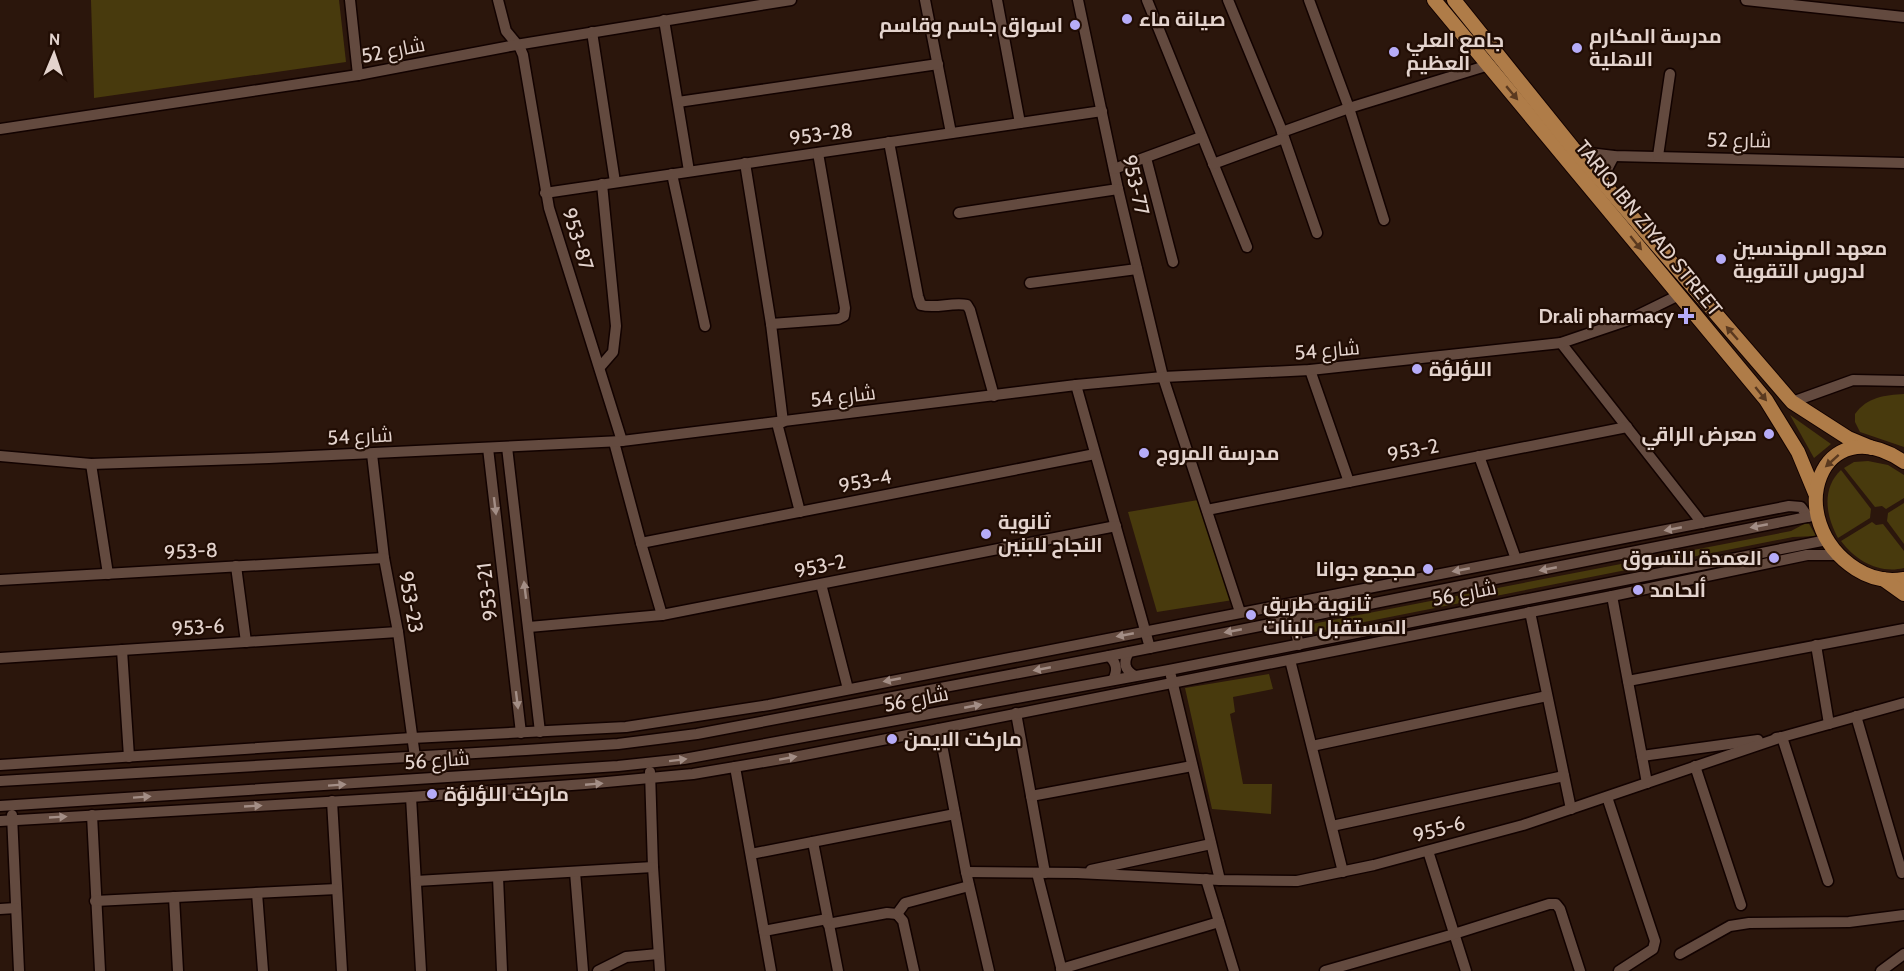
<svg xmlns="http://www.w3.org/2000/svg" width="1904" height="971" viewBox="0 0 1904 971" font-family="Cabin,Cairo,sans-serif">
  <rect width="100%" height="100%" fill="#2b160c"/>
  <g fill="#483a0d">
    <polygon points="91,0 339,0 346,62 94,98"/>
    <path d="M1904,394V447L1860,432L1855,422V414C1867,397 1885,395 1904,394Z"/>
    <polygon points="1790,415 1831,444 1814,458"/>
    <polygon points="1868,461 1888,465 1904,475 1904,498 1886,509 1882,506 1875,507 1844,468 1854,462"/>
    <path d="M1841,470L1871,509L1870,518L1838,538C1826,516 1821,489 1841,470Z"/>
    <polygon points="1198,500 1233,600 1157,612 1128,512"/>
    <polygon points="1904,503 1904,544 1887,521 1888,513"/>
    <polygon points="1808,522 1816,536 1793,537 1314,632 1302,631 1302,629 1312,624 1791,531"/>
    <path d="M1872,522L1876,525L1883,524L1904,551V568C1879,574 1856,561 1841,541Z"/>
    <polygon points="1269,674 1273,689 1233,697 1235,712 1230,714 1243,784 1272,784 1271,814 1212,809 1185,688"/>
  </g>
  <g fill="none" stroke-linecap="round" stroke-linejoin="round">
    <g stroke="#120200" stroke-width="13">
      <g id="minor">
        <polyline points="350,0 358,75"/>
        <polyline points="498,0 506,31 520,48 523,55 549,208 622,441"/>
        <polyline points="925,0 951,133"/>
        <polyline points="997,0 1020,123"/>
        <polyline points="1078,0 1118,189 1163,377 1240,612"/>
        <polyline points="1147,0 1247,247"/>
        <polyline points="1228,0 1280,126 1317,233"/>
        <polyline points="1309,0 1349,108 1384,220"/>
        <polyline points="1746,0 1904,17"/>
        <polyline points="664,20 689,171"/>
        <polyline points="592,32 615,182"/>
        <polyline points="678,102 938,64"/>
        <polyline points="0,129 358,75 516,45 791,0"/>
        <polyline points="1282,132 1349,108 1489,65"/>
        <path d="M889,142L918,296L921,305C936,309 952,302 967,305L970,310L994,396"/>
        <polyline points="1573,148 1589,153 1614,156 1904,163"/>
        <polyline points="1658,156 1670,74"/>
        <polyline points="1146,158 1173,262"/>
        <polyline points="745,163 771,324 783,422"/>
        <polyline points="1213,164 1284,138"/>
        <polyline points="1114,169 1201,137"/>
        <polyline points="672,174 705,326"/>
        <polyline points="1601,181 1614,156"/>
        <polyline points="545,193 1102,111"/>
        <polyline points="959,213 1118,189"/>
        <polyline points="1030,283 1137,269"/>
        <polyline points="771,324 838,319 844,316 845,308 818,153"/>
        <polyline points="1561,343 1702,523"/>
        <polyline points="600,367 613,352 616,326 602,184"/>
        <polyline points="1310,370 1349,482"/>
        <polyline points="1076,385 1150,648"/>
        <polyline points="1792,402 1853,380 1904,381"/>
        <polyline points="777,423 800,512"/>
        <polyline points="614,442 641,543 662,615"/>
        <polyline points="507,447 540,732"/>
        <polyline points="488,448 521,733"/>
        <polyline points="372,454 384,558 398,632 415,757"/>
        <polyline points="0,456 91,464 269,458 622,441 1076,385 1163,377 1310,370 1561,343 1626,321 1679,295"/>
        <polyline points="1479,456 1516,559"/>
        <polyline points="91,464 108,574"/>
        <polyline points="1207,510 1627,427"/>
        <polyline points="641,543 1095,454"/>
        <polyline points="236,566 246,642"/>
        <polyline points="0,580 384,558"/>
        <polyline points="821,584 848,689"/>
        <polyline points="1612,596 1647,783"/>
        <polyline points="1530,612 1571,809"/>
        <polyline points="1293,620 1299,645"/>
        <polyline points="529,627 662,615 1116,526"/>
        <polyline points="1816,645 1829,724"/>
        <polyline points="122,650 129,757"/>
        <path d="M1129,652C1123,662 1124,670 1135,676"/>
        <path d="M1109,656C1117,663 1118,670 1113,680"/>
        <polyline points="0,658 398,632"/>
        <polyline points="1290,660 1343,872"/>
        <polyline points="1171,676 1220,880"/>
        <polyline points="1628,681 1904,629"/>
        <polyline points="1016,713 1045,873"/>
        <polyline points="1856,716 1902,873"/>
        <polyline points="939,729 966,872 989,971"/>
        <polyline points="1776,738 1782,737 1828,881"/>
        <polyline points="1312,746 1547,696"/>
        <polyline points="1642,756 1758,740"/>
        <polyline points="0,765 412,738 626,727 769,705 1789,506 1801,507 1808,517"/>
        <polyline points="1695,766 1741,905"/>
        <polyline points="735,767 771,971"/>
        <polyline points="650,772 653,867 660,971"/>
        <polyline points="0,781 526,750 618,744 697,734 1109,656 1817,515"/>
        <polyline points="1031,796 1192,766"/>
        <polyline points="411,797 421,971"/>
        <polyline points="1607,797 1655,941 1653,949 1619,971"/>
        <polyline points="332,801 342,971"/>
        <polyline points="0,806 618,766 684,759 1169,670 1827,540"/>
        <polyline points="12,815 19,971"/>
        <polyline points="92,815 100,971"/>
        <polyline points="0,821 411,797 585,784 693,774 794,757 939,729 1612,596 1807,555 1839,555"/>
        <polyline points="1332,826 1564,776"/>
        <polyline points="813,842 838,971"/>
        <polyline points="1428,851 1466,971"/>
        <polyline points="751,854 955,814"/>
        <polyline points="1091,870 1211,844"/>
        <polyline points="575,872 583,971"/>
        <polyline points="966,872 1077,873 1220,880 1297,881 1374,865 1523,825 1782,737 1904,703"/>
        <polyline points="1037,873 1062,971"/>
        <polyline points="498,877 502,971"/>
        <polyline points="1206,879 1234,971"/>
        <polyline points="416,881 653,867"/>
        <polyline points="257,893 263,971"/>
        <polyline points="174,897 178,971"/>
        <polyline points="95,901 337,889"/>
        <polyline points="0,909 16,908"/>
        <polyline points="897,914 905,903 969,886"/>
        <polyline points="897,914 903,921 914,971"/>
        <polyline points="828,924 887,913 897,914"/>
        <polyline points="764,931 827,919"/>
        <polyline points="1680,954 1730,926 1749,923 1849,922 1904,915"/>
        <polyline points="1061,969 1219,922"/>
        <polyline points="598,971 626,957 658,954"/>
        <polyline points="1325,971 1454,934 1549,904 1556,904 1560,909 1580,971"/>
        <polyline points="1881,971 1904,954"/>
      </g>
    </g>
    <g stroke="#120200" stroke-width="16">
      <g id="major">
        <polyline points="1434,0 1766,400 1798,452 1815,493"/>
        <polyline points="1454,0 1573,148 1792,402 1848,438 1872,448"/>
        <path d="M1904,462C1821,406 1780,520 1856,569C1870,578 1887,582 1904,579"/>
        <polyline points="1883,579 1904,594"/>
      </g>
    </g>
    <use href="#minor" stroke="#634a3f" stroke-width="10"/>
    <use href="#major" stroke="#af7c48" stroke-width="14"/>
  </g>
  <defs><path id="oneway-solid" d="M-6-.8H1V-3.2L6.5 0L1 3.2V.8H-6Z" transform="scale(1.5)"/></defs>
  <g fill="#5a391f">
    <use href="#oneway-solid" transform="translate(1512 93) rotate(50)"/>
    <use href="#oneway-solid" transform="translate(1636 243) rotate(51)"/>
    <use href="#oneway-solid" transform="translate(1732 333) rotate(-131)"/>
    <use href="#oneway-solid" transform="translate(1761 394) rotate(51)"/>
    <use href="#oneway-solid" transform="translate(1832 461) rotate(138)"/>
  </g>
  <g fill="#a38e86">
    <use href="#oneway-solid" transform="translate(495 506) rotate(83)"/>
    <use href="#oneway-solid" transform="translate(1759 526) rotate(169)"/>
    <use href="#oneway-solid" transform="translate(1673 529) rotate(169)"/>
    <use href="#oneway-solid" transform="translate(1548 569) rotate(169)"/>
    <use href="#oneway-solid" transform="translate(1461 570) rotate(169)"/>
    <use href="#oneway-solid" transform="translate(525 590) rotate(-97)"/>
    <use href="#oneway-solid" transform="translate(1233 631) rotate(169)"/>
    <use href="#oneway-solid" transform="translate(1125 635) rotate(169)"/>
    <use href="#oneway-solid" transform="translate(1042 669) rotate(169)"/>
    <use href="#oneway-solid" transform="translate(892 680) rotate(169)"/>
    <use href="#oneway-solid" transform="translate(517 700) rotate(83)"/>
    <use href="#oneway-solid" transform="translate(973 706) rotate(-11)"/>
    <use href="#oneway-solid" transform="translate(788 758) rotate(-10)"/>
    <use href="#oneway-solid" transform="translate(678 760) rotate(-7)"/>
    <use href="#oneway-solid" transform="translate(594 784) rotate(-5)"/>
    <use href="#oneway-solid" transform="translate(337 785) rotate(-4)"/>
    <use href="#oneway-solid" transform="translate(142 797) rotate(-4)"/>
    <use href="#oneway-solid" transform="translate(253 806) rotate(-3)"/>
    <use href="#oneway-solid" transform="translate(58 817) rotate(-3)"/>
  </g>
  <g fill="#b6acf8" stroke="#210d04" stroke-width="2">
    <circle cx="1127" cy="19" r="6"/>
    <circle cx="1075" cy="25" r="6"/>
    <circle cx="1577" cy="48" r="6"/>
    <circle cx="1394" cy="52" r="6"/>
    <circle cx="1721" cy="259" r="6"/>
    <path d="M1683 307h6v6h6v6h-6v6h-6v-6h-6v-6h6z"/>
    <circle cx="1417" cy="369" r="6"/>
    <circle cx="1769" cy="434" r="6"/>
    <circle cx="1144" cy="453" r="6"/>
    <circle cx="986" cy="534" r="6"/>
    <circle cx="1774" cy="558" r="6"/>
    <circle cx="1428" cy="569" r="6"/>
    <circle cx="1638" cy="590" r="6"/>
    <circle cx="1251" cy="615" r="6"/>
    <circle cx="892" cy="739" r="6"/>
    <circle cx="432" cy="794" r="6"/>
  </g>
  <g text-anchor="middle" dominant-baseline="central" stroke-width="4.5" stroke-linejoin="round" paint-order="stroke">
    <g font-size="20" font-weight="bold" fill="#e3d3cd" stroke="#210d04" text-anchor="start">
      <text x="1139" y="19">صيانة ماء</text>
      <text x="1063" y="25" text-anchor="end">اسواق جاسم وقاسم</text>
      <text x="1589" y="36">مدرسة المكارم<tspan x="1589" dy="23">الاهلية</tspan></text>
      <text x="1406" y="40">جامع العلي<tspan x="1406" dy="23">العظيم</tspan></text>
      <text x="1733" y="248">معهد المهندسين<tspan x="1733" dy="23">لدروس التقوية</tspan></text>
      <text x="1674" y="316" text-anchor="end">Dr.ali pharmacy</text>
      <text x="1429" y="369">اللؤلؤة</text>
      <text x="1757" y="434" text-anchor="end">معرض الراقي</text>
      <text x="1156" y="453">مدرسة المروج</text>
      <text x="998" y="522">ثانوية<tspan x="998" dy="23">النجاح للبنين</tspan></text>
      <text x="1762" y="558" text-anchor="end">العمدة للتسوق</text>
      <text x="1416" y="569" text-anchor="end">مجمع جوانا</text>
      <text x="1650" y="590">ألحامد</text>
      <text x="1263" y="604">ثانوية طريق<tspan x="1263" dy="23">المستقبل للبنات</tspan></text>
      <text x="904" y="739">ماركت الايمن</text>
      <text x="444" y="794">ماركت اللؤلؤة</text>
    </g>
    <g font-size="20" fill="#e3d3cd" stroke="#210d04">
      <text transform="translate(393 50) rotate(-11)">شارع 52</text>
      <text transform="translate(821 134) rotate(-8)">953-28</text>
      <text transform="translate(1739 140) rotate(1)">شارع 52</text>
      <text transform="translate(1136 185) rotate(77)">953-77</text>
      <text transform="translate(1649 228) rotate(51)">TARIQ IBN ZIYAD STREET</text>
      <text transform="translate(578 239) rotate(73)">953-87</text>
      <text transform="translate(1327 350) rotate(-5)">شارع 54</text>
      <text transform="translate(843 396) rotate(-7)">شارع 54</text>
      <text transform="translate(360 436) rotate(-3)">شارع 54</text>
      <text transform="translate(1413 450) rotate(-11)">953-2</text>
      <text transform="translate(865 481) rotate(-11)">953-4</text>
      <text transform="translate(191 551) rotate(-3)">953-8</text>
      <text transform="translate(820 566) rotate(-12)">953-2</text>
      <text transform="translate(487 592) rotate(-97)">953-21</text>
      <text transform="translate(1464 593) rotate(-11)">شارع 56</text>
      <text transform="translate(411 602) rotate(80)">953-23</text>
      <text transform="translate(198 627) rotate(-4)">953-6</text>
      <text transform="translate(916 699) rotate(-11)">شارع 56</text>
      <text transform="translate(437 760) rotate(-4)">شارع 56</text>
      <text transform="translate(1439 829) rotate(-15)">955-6</text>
    </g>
  </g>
  <g transform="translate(54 54) rotate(2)" stroke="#210d04" stroke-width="4.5" paint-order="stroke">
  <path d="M0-4.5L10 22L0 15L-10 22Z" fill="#e3d3cd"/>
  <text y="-9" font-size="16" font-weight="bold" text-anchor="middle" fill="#e3d3cd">N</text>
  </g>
</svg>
